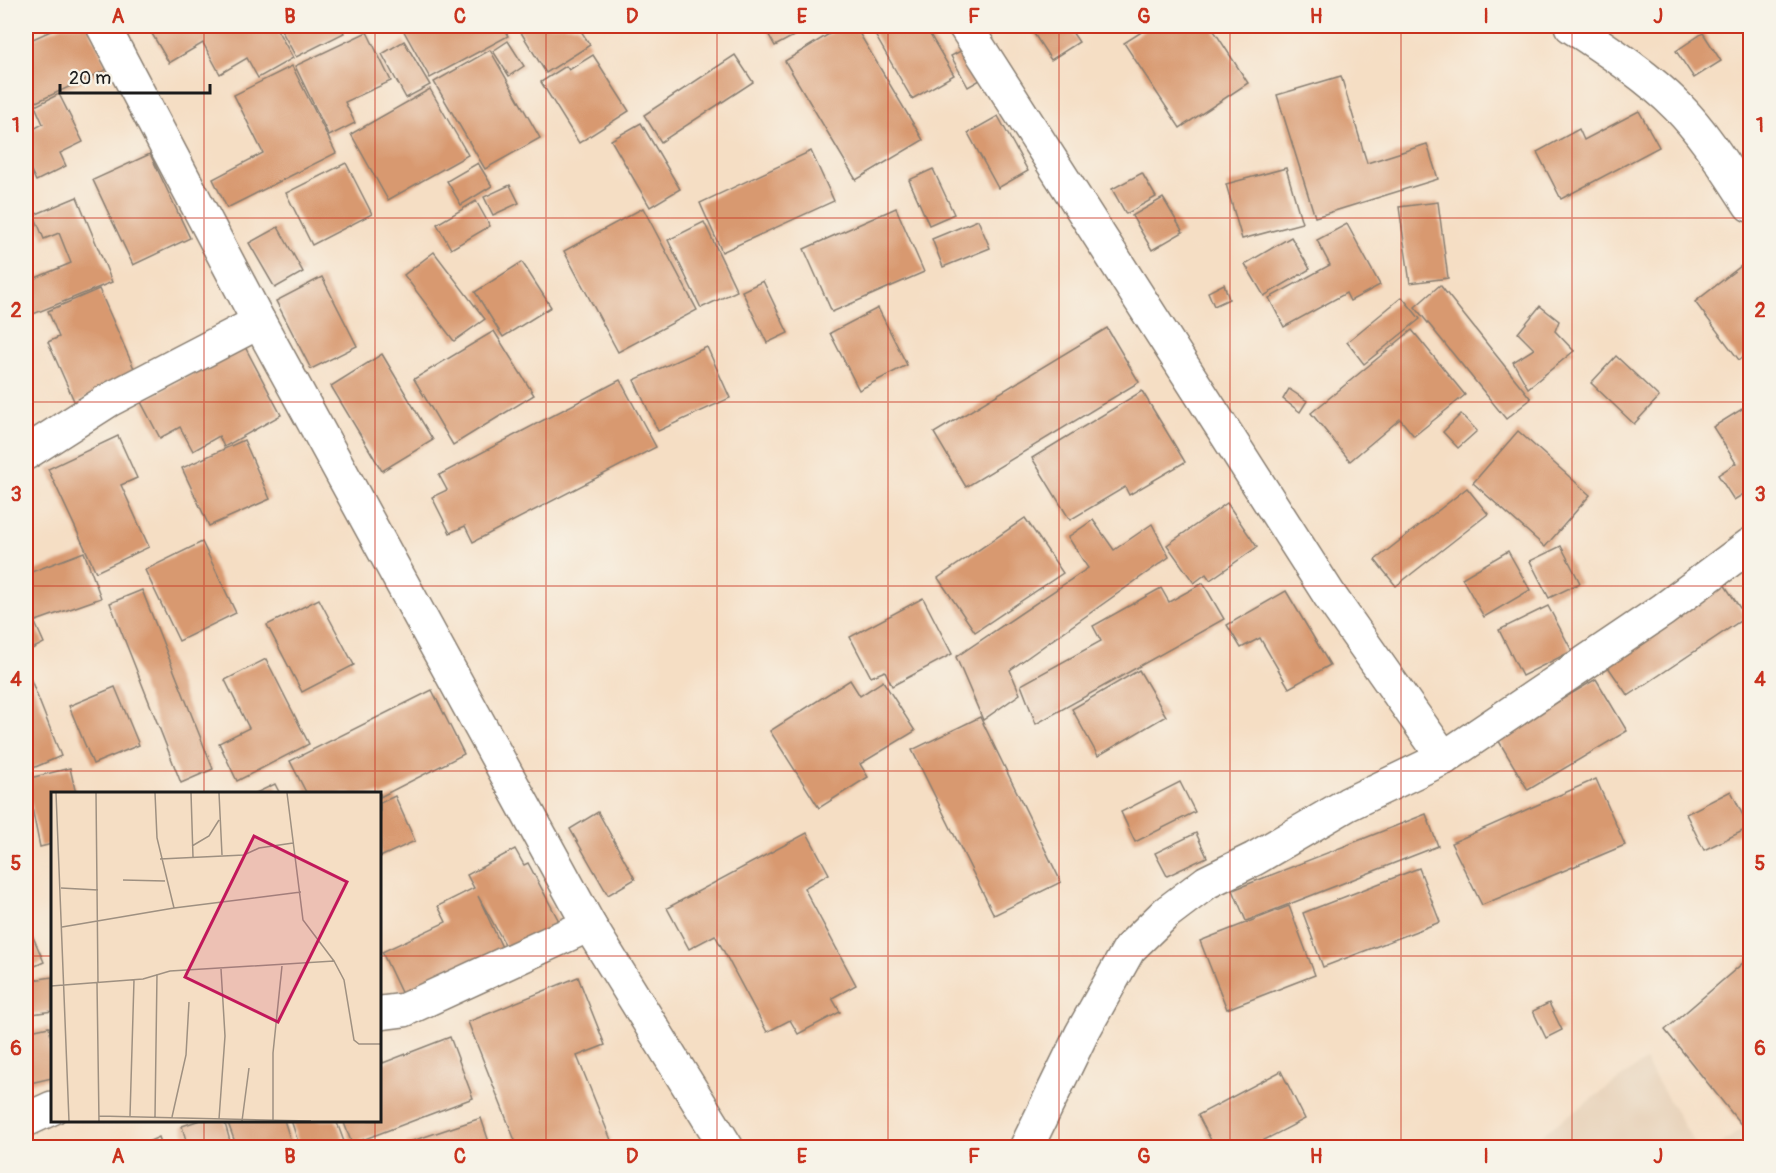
<svg xmlns="http://www.w3.org/2000/svg" width="1776" height="1173" viewBox="0 0 1776 1173" font-family="Pangolin,sans-serif">
  <rect width="100%" height="100%" fill="#f7f3e8"/>
  <filter id="ink" filterUnits="userSpaceOnUse"><feTurbulence type="fractalNoise" baseFrequency=".0167" numOctaves="2"/><feDisplacementMap in="SourceGraphic" scale="12" xChannelSelector="R" yChannelSelector="G"/><feConvolveMatrix kernelMatrix="1 2 1 2 8 2 1 2 1" color-interpolation-filters="sRGB"/></filter>
  <filter id="wash" filterUnits="userSpaceOnUse"><feTurbulence type="fractalNoise" baseFrequency=".008" numOctaves="4" result="noise"/><feDisplacementMap in="SourceGraphic" scale="24" xChannelSelector="R" yChannelSelector="G"/><feGaussianBlur stdDeviation="1.35" result="paint"/><feColorMatrix in="noise" values="0 0 0 0 0 0 0 0 0 0 0 0 0 0 0 0 0 1.4 0 .05"/><feComposite in="paint" operator="in"/></filter>
  <g filter="url(#wash)">
    <rect width="100%" height="100%" fill="#f5dec4"/>
    <g fill="#e6cfb5">
      <polygon points="1645,1061 1697,1147 1524,1147"/>
      <polygon points="1750,1123 1750,1147 1717,1147"/>
    </g>
    <g id="blocks">
      <g fill="#d89970">
        <polygon points="62,26 88,26 108,69 34,103 26,86 26,42"/>
        <polygon points="163,26 275,26 293,58 258,78 247,58 220,74 203,43 169,63 151,32"/>
        <polygon points="279,26 340,26 344,33 296,57"/>
        <polygon points="401,26 502,26 508,36 430,78"/>
        <polygon points="517,26 578,26 590,45 546,73"/>
        <polygon points="764,26 812,26 775,46"/>
        <polygon points="842,26 855,26 923,140 856,180 785,61"/>
        <polygon points="870,26 925,26 954,75 912,99"/>
        <polygon points="1029,26 1068,26 1079,42 1051,60"/>
        <polygon points="1151,26 1211,26 1248,83 1180,128 1124,43"/>
        <polygon points="367,32 391,81 345,102 355,123 329,136 295,66"/>
        <polygon points="1703,33 1721,61 1694,78 1676,51"/>
        <polygon points="404,41 430,85 406,98 382,54"/>
        <polygon points="508,41 524,66 509,76 493,51"/>
        <polygon points="970,46 987,76 968,87 951,56"/>
        <polygon points="490,50 540,138 485,169 434,82"/>
        <polygon points="593,55 629,111 579,143 541,82 566,66 569,70"/>
        <polygon points="735,55 753,82 661,142 644,115"/>
        <polygon points="292,66 336,153 227,208 213,179 263,153 234,95"/>
        <polygon points="1341,76 1367,163 1427,144 1438,179 1315,217 1277,95"/>
        <polygon points="430,89 468,155 388,200 351,134"/>
        <polygon points="59,94 83,142 60,153 66,166 36,181 26,160 26,133 43,124 35,106"/>
        <polygon points="1639,111 1659,147 1561,199 1537,152 1579,129 1584,140"/>
        <polygon points="998,116 1028,171 998,188 968,133"/>
        <polygon points="641,123 680,189 650,207 611,140"/>
        <polygon points="811,151 834,201 722,252 700,203"/>
        <polygon points="150,154 190,238 133,265 93,180"/>
        <polygon points="346,163 372,214 312,245 286,193"/>
        <polygon points="478,163 492,186 461,205 447,181"/>
        <polygon points="1286,168 1302,223 1242,239 1226,184"/>
        <polygon points="933,169 954,214 929,225 909,180"/>
        <polygon points="1142,173 1156,197 1126,214 1112,189"/>
        <polygon points="510,185 519,203 493,215 484,197"/>
        <polygon points="77,197 112,282 26,317 26,282 71,263 59,233 44,239 34,215"/>
        <polygon points="1163,198 1183,232 1152,250 1132,216"/>
        <polygon points="476,201 490,226 451,249 437,224"/>
        <polygon points="1438,202 1448,278 1410,283 1399,207"/>
        <polygon points="643,208 697,310 618,352 564,251"/>
        <polygon points="896,208 924,272 832,312 804,249"/>
        <polygon points="978,220 990,248 943,267 932,239"/>
        <polygon points="704,222 737,291 701,308 668,240"/>
        <polygon points="1347,224 1380,285 1350,301 1346,293 1284,327 1269,298 1330,265 1317,240"/>
        <polygon points="278,227 303,272 275,288 249,243"/>
        <polygon points="1291,237 1310,269 1264,296 1245,264"/>
        <polygon points="434,252 485,319 454,341 404,275"/>
        <polygon points="1750,259 1750,351 1739,360 1695,302"/>
        <polygon points="522,262 551,307 503,337 475,292"/>
        <polygon points="322,277 357,346 311,369 276,301"/>
        <polygon points="763,281 788,333 767,343 742,291"/>
        <polygon points="1224,284 1229,299 1214,306 1208,292"/>
        <polygon points="1440,285 1531,399 1506,419 1415,307"/>
        <polygon points="99,289 137,375 75,403 48,342 59,337 48,311"/>
        <polygon points="1402,297 1420,319 1364,364 1347,342"/>
        <polygon points="1540,306 1559,321 1555,331 1574,351 1528,388 1513,362 1534,349 1518,333"/>
        <polygon points="878,308 907,365 859,390 830,333"/>
        <polygon points="1107,328 1139,382 966,487 934,433"/>
        <polygon points="1412,330 1465,395 1414,436 1400,419 1350,461 1311,413"/>
        <polygon points="494,331 534,395 453,445 414,379"/>
        <polygon points="244,345 281,415 224,447 219,436 193,451 180,427 160,438 141,402"/>
        <polygon points="707,347 730,398 658,431 634,380"/>
        <polygon points="382,354 433,440 382,471 331,386"/>
        <polygon points="1616,356 1659,397 1634,424 1591,383"/>
        <polygon points="620,380 656,447 473,542 465,526 450,533 432,497 447,490 439,475"/>
        <polygon points="1289,389 1307,401 1300,412 1283,399"/>
        <polygon points="1142,391 1185,462 1129,495 1125,487 1070,520 1032,458"/>
        <polygon points="1750,404 1750,490 1734,500 1718,475 1736,463 1713,427"/>
        <polygon points="1461,414 1477,431 1458,448 1443,432"/>
        <polygon points="1518,431 1590,495 1545,547 1473,483"/>
        <polygon points="118,436 137,478 121,485 149,547 96,572 48,469"/>
        <polygon points="244,440 270,499 209,526 182,468"/>
        <polygon points="1467,488 1488,514 1396,586 1375,560"/>
        <polygon points="1227,503 1257,547 1210,580 1206,574 1194,583 1167,545"/>
        <polygon points="1025,518 1063,573 975,632 938,578"/>
        <polygon points="1093,520 1114,550 1152,524 1169,557 1010,670 1020,694 983,720 956,657 1088,568 1068,537"/>
        <polygon points="202,542 236,613 179,641 145,570"/>
        <polygon points="1561,546 1580,583 1549,598 1530,561"/>
        <polygon points="1508,551 1530,590 1484,617 1462,578"/>
        <polygon points="84,552 101,598 36,621 26,592 26,574"/>
        <polygon points="1203,583 1224,619 1036,724 1021,685 1101,641 1093,626 1161,588 1169,602"/>
        <polygon points="1724,584 1746,617 1628,696 1606,664"/>
        <polygon points="142,590 213,769 181,783 110,603"/>
        <polygon points="1286,591 1330,665 1289,688 1260,638 1241,648 1227,625"/>
        <polygon points="923,598 952,654 892,686 885,671 871,677 850,637"/>
        <polygon points="319,599 354,665 302,692 267,625"/>
        <polygon points="26,603 44,643 26,652"/>
        <polygon points="1548,606 1572,651 1522,676 1499,630"/>
        <polygon points="266,659 309,744 237,781 219,743 249,728 225,680"/>
        <polygon points="1139,670 1166,716 1098,756 1072,709"/>
        <polygon points="1596,679 1627,731 1528,790 1497,738"/>
        <polygon points="31,680 61,756 26,771 26,682"/>
        <polygon points="850,680 860,696 883,681 915,731 860,764 868,777 819,808 770,731"/>
        <polygon points="115,687 139,745 93,764 69,706"/>
        <polygon points="432,690 464,754 380,797 380,794 307,794 290,761"/>
        <polygon points="980,717 1061,882 994,915 912,750"/>
        <polygon points="70,768 76,794 52,794 52,844 40,847 26,779"/>
        <polygon points="1596,779 1625,845 1482,905 1451,843"/>
        <polygon points="1180,782 1195,812 1135,842 1121,812"/>
        <polygon points="275,784 280,794 254,794"/>
        <polygon points="1731,791 1749,828 1704,850 1686,814"/>
        <polygon points="395,796 415,841 380,857 380,803"/>
        <polygon points="598,812 635,879 608,895 570,829"/>
        <polygon points="1426,814 1438,846 1246,921 1233,890"/>
        <polygon points="807,833 829,874 804,888 856,985 832,998 840,1012 798,1034 790,1020 767,1032 715,935 689,949 667,908"/>
        <polygon points="1196,833 1207,857 1167,876 1155,853"/>
        <polygon points="515,849 524,865 528,863 561,925 510,953 478,896 506,956 406,1003 382,952 446,922 438,906 474,888 467,875"/>
        <polygon points="1419,868 1440,922 1323,967 1303,913"/>
        <polygon points="1289,906 1315,975 1227,1009 1200,941"/>
        <polygon points="26,921 44,962 26,970"/>
        <polygon points="1750,957 1750,1122 1743,1127 1665,1030"/>
        <polygon points="52,977 52,1011 26,1015 26,981"/>
        <polygon points="578,977 605,1045 577,1056 611,1140 591,1148 518,1148 468,1022"/>
        <polygon points="1549,1003 1562,1030 1546,1038 1533,1011"/>
        <polygon points="49,1027 52,1042 52,1078 26,1084 26,1032"/>
        <polygon points="450,1037 473,1098 352,1144 343,1120 380,1120 380,1054 383,1063"/>
        <polygon points="1281,1071 1305,1119 1249,1148 1215,1148 1198,1115"/>
        <polygon points="481,1118 491,1148 407,1148 406,1143"/>
        <polygon points="200,1120 224,1120 232,1148 188,1148 182,1126"/>
        <polygon points="227,1120 284,1120 293,1148 237,1148"/>
        <polygon points="291,1120 336,1120 346,1147 300,1148"/>
        <polygon points="159,1137 163,1148 134,1148"/>
      </g>
    </g>
  </g>
  <g filter="url(#ink)">
    <use href="#blocks" fill-opacity="0" stroke="#887d70" stroke-width="1.5"/>
    <g fill="none" stroke-linecap="round" stroke-linejoin="round">
      <g stroke="#887d70" stroke-width="36">
        <g id="minor">
          <polyline points="103,26 259,322 589,925 727,1148"/>
          <polyline points="965,26 1330,596 1444,758"/>
          <path d="M1571,26C1607,50 1646,75 1677,106C1705,134 1728,172 1750,205"/>
          <polyline points="26,453 109,400 259,322"/>
          <polyline points="380,1013 404,1010 589,925"/>
          <polyline points="26,1120 52,1108"/>
          <polyline points="1026,1148 1082,1033 1129,949 1166,913 1207,882 1254,859 1348,804 1444,758 1663,610 1750,545"/>
        </g>
      </g>
      <use href="#minor" stroke="#fff" stroke-width="33"/>
    </g>
  </g>
  <path fill="none" stroke="#c8321e" stroke-width="1.5" stroke-opacity="0.55" d="M204,26V794M375,26V794M546,26V1148M717,26V1148M888,26V1148M1059,26V1148M1230,26V1148M1401,26V1148M1572,26V1148M26,218H1750M26,402H1750M26,586H1750M26,771H1750M26,956H52M380,956H1750M204,1120V1148M375,1120V1148"/>
  <g transform="translate(51 792)">
    <rect width="330" height="330" fill="#f5dec4"/>
    <path fill="none" stroke="#9e9081" stroke-width="1.5" d="M5,1L18,329M45,1L47,191M104,1L106,46L123,116M140,1L142,65M168,1L171,63M236,1L252,128L283,169M141,54L158,44L168,28M109,67L193,63L208,56L242,51M72,88L114,89M10,96L47,98M11,135L123,116L250,100M46,191L48,329M0,194L92,187L119,179L283,169L293,188L303,248L308,252H330M48,324L260,329M79,324L83,188M104,325L106,182M121,325L135,263L138,210M168,327L174,244L170,177M222,328V261L231,174M191,329L198,276"/>
    <path fill="#c2185b" fill-opacity="0.15" stroke="#c2185b" stroke-width="3" d="M203,44L296,90L227,230L134,185Z"/>
    <rect width="330" height="330" fill="none" stroke="#1c1c1c" stroke-width="3"/>
  </g>
  <rect width="1776" height="1173" fill="none" stroke="#f7f3e8" stroke-width="66"/>
  <path d="M60 84v9h150v-9" fill="none" stroke="#1c1c1c" stroke-width="3"/>
  <text x="69" y="84" font-size="18" fill="#1c1c1c" stroke="#f7f3e8" stroke-width="4.5" paint-order="stroke">20 m</text>
  <rect x="33" y="33" width="1710" height="1107" fill="none" stroke="#c8321e" stroke-width="2"/>
  <g font-size="20" text-anchor="middle" font-weight="bold" fill="#c8321e">
    <text x="118" y="23">A</text>
    <text x="290" y="23">B</text>
    <text x="460" y="23">C</text>
    <text x="632" y="23">D</text>
    <text x="802" y="23">E</text>
    <text x="974" y="23">F</text>
    <text x="1144" y="23">G</text>
    <text x="1316" y="23">H</text>
    <text x="1486" y="23">I</text>
    <text x="1658" y="23">J</text>
    <text x="16" y="132">1</text>
    <text x="1760" y="132">1</text>
    <text x="16" y="317">2</text>
    <text x="1760" y="317">2</text>
    <text x="16" y="501">3</text>
    <text x="1760" y="501">3</text>
    <text x="16" y="686">4</text>
    <text x="1760" y="686">4</text>
    <text x="16" y="870">5</text>
    <text x="1760" y="870">5</text>
    <text x="16" y="1055">6</text>
    <text x="1760" y="1055">6</text>
    <text x="118" y="1163">A</text>
    <text x="290" y="1163">B</text>
    <text x="460" y="1163">C</text>
    <text x="632" y="1163">D</text>
    <text x="802" y="1163">E</text>
    <text x="974" y="1163">F</text>
    <text x="1144" y="1163">G</text>
    <text x="1316" y="1163">H</text>
    <text x="1486" y="1163">I</text>
    <text x="1658" y="1163">J</text>
  </g>
</svg>
